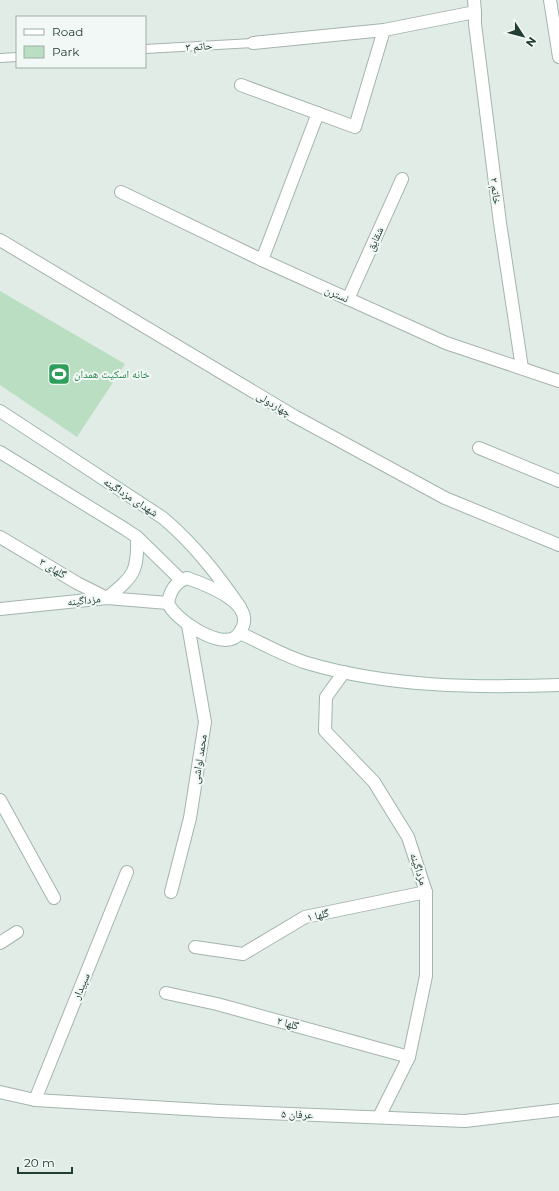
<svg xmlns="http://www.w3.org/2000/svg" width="559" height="1191" viewBox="0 0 559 1191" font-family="Montserrat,'Noto Naskh Arabic',sans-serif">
  <rect width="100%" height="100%" fill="#e1ece6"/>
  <polygon fill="#b9dec1" points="0,291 125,364 77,437 0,385"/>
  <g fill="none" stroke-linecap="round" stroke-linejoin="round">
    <g stroke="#a4b4ad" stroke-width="10">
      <g id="lane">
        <polyline points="145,49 253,43"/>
        <polyline points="0,58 17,57"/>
      </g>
    </g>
    <g stroke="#a4b4ad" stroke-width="14">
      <g id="street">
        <polyline points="550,0 559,57"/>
        <polyline points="475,12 475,24 500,223 522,368"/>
        <polyline points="253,43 384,30 475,12 474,0"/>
        <polyline points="241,85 355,127 384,30"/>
        <polyline points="121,192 262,260 446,343 559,381"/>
        <polyline points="0,240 294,416 445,498 559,545"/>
        <polyline points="262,260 318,113"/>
        <polyline points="348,299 402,179"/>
        <polyline points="479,448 559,481"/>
        <polyline points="0,537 77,583 107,598"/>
        <polyline points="0,609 107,598 168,603"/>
        <polyline points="344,672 326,697 325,731 374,782 408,837 426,892 426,976 409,1057 379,1117"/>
        <polyline points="0,800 54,898"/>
        <polyline points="171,892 190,818 205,722 188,625"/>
        <polyline points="0,943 17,932"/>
        <polyline points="195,947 243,954 305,917 426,892"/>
        <polyline points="166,993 217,1004 409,1057"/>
        <polyline points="0,1092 35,1100 220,1111 465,1121 559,1110"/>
        <polyline points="35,1100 127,872"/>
      </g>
    </g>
    <g stroke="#9fb8ae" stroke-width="14">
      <g id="secondary">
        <path d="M0,411L163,518C194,544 217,574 240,607"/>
        <polyline points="0,452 125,529 137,537 181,580"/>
        <path d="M187,578C204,584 252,601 243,626C241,631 239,635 234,638C217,647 175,620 168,603C170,591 175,582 187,578Z"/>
        <path d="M107,598C134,576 138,572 137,537"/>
        <path d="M240,633C262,643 284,656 307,663C388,687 475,688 559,685"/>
      </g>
    </g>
    <use href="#lane" stroke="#fff" stroke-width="8"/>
    <use href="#street" stroke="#fff" stroke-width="12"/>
    <use href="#secondary" stroke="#fff" stroke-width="12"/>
  </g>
  <defs>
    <g id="stadium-square" transform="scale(1.15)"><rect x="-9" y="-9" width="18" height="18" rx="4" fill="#2e9e5b" stroke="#f2f8f5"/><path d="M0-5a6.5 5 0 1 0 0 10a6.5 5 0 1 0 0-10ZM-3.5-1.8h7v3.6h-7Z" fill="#fff"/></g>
  </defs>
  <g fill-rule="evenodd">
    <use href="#stadium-square" x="59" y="374"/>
  </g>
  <g text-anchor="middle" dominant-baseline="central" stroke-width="4" stroke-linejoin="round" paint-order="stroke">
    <g font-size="11" fill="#213d34" stroke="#f2f8f5">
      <text transform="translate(199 46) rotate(-4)">حاتم ۳</text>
      <text transform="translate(496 191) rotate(83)">خاتم ۲</text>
      <text transform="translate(375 239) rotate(-66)">شقایق</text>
      <text transform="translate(337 294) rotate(24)">نسترن</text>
      <text transform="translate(274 404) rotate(31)">چهاردولی</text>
      <text transform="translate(131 497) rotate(33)">شهدای مزداگینه</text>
      <text transform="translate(53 568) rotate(31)">گلهای ۳</text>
      <text transform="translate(84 600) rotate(-6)">مزداگینه</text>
      <text transform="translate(199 759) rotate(-81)">محمد لواشی</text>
      <text transform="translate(419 869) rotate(72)">مزداگینه</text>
      <text transform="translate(318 915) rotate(-14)">گلها ۱</text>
      <text transform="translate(81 986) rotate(-67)">سپیدار</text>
      <text transform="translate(288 1023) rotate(16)">گلها ۲</text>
      <text transform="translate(297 1114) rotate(2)">عرفان ۵</text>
    </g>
    <g font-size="11" fill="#27864d" stroke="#f2f8f5" text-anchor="start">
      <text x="74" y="374">خانه اسكيت همدان</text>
    </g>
  </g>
  <rect x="16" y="16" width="130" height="52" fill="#f2f8f5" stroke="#9eada8"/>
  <rect x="24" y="29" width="20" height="6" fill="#ffffff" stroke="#9eada8"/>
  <text x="52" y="36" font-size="12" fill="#213d34">Road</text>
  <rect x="24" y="46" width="20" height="12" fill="#b9dec1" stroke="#9eada8"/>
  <text x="52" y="56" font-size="12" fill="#213d34">Park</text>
  <g transform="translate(523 36) rotate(126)" stroke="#f2f8f5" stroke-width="3" paint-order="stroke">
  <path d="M0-3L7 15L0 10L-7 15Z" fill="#213d34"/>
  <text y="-6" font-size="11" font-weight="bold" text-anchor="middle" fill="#213d34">N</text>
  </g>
  <path d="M18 1167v6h54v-6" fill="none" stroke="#213d34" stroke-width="2"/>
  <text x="24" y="1167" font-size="12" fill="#213d34" stroke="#f2f8f5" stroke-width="3" paint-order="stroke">20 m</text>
</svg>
